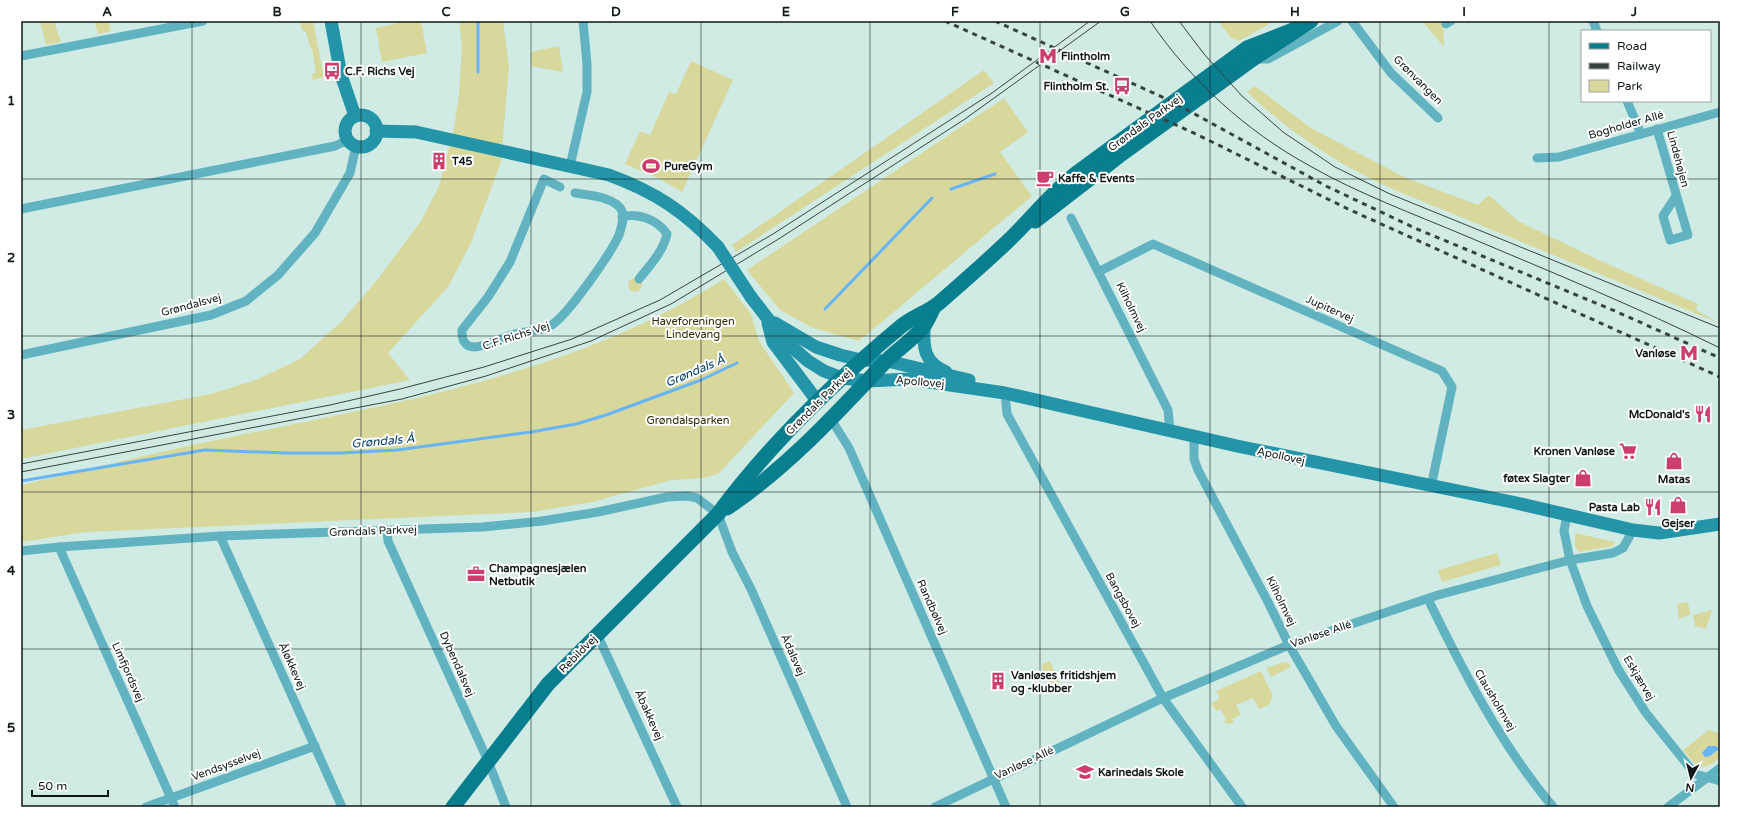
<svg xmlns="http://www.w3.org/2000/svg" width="1741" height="828" viewBox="0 0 1741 828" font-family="'Varela Round',sans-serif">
  <rect width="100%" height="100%" fill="#cfebe4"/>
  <g fill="#d8d89d">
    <polygon points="40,21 54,21 61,42 46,45"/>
    <polygon points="94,21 108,21 111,31 98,34"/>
    <polygon points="300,21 313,21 324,77 313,80 312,74 316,73 312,48 310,47 306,32 302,30"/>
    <polygon points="398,21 421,21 427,53 382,62 376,28 398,23"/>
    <polygon points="459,21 503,21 509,66 501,162 471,243 448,287 388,353 410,380 21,459 21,430 211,394 256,380 300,359 341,322 378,279 421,221 439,186 454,128 459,95 462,47"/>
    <polygon points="1218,21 1274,21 1239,41 1231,38"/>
    <polygon points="1422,21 1448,21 1443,25 1444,47"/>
    <polygon points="559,46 563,72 531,66 531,52"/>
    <polygon points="691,61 733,80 682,192 660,179 625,164 640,131 650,135 669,92 676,94"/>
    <polygon points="984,70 994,83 736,252 732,245"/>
    <path d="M1255,86L1311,128L1406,178L1478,205L1489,195L1518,221L1601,261L1698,304L1696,310L1719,323L1402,193C1342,167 1295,137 1247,92Z"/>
    <polygon points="1004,98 1028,132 1000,152 1032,196 859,341 813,328 780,310 747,270"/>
    <circle cx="635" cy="285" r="7"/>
    <path d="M724,279L751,314L759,341L794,393L718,474L703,478L672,480L592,502L533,512L86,532L21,542V485C85,470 148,454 212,441C391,403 567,378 724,279Z"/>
    <polygon points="1575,533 1615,542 1613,546 1579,552 1575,546"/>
    <polygon points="1497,553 1501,565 1442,582 1438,570"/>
    <polygon points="1688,602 1690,615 1679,619 1677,604"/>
    <polygon points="1712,610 1706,629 1695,626 1693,615"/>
    <polygon points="1050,661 1059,682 1050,686 1041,665"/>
    <polygon points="1284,662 1288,663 1291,667 1271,677 1266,668"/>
    <polygon points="1261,671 1273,696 1269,705 1259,709 1253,698 1236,705 1241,715 1232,719 1234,722 1230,724 1224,722 1226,719 1220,709 1217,711 1211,704 1219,699 1219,695 1216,691"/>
    <path d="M1709,730L1720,733V758C1700,773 1697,768 1683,750Z"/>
  </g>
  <polygon fill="#68b5f6" points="1708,746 1716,746 1719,749 1710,756 1705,757 1702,753"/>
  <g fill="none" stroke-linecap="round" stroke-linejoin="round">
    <g stroke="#68b5f6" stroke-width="3">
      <polyline points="478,72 478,21"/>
      <polyline points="951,189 995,174"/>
      <polyline points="825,309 932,198"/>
      <polyline points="21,481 205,450 286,453 341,453 397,450 531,432 576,424 606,415 701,380 737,363"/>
    </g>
    <g stroke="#62b3c2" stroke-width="9">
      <polyline points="1352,21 1391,73 1438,118"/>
      <polyline points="1593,21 1597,31"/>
      <polyline points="1446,24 1451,21"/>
      <polyline points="21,56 203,21"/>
      <polyline points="1254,59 1268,59 1338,21"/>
      <polyline points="1627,101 1641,134"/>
      <polyline points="1657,129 1688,235 1670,240 1663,216 1676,196"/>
      <polyline points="1537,158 1559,157 1720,112"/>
      <polyline points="570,166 587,92 587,64 583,21"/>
      <path d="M560,187L544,179L510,262L488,297L462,330C461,364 499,337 515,334C526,331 540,332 550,326C566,318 611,253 619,235C621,228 625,218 622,211C616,197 588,195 575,193"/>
      <polyline points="21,209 335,146 348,140"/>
      <path d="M622,217C638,212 658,220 667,234C663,252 650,265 639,279"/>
      <polyline points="1071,218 1168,410 1170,431"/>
      <polyline points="1100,271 1153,244 1442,371 1452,387 1431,487"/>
      <polyline points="21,355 211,315 246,301 278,275 315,233 350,173 356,146"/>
      <polyline points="1005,393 1007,414 1163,698 1242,807"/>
      <polyline points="831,419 849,448 1006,807"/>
      <polyline points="1194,436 1194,459 1198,470 1268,602 1289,645 1336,726 1394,807"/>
      <polyline points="1567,515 1564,531 1570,560 1587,606 1618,669 1646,713 1695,774 1720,781"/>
      <polyline points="387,531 388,541 488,761 506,807"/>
      <polyline points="220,536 342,807"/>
      <polyline points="59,547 175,807"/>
      <polyline points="21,551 59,547 220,536 483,527 542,521 598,512 667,497 688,496 697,498 718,514 732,552 751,589 847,807"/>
      <path d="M1428,599C1463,671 1501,745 1553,807"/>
      <polyline points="597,634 677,807"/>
      <polyline points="146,807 315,746"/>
      <polyline points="935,807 1163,698 1289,645 1438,595 1570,560 1613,553 1623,548 1633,530"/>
      <polyline points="1668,807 1720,768"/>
    </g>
    <g stroke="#2495a8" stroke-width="13">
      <polyline points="331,21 341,75 355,116"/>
      <circle cx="361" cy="131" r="16"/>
      <path d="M376,131L416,132L609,175C655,192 684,211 718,247"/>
      <polyline points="751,297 785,341 808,361 824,371 842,378 869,381 909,379 1005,393 1237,446 1512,502 1633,530 1659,533 1720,524"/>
      <polyline points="768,323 773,342 818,402"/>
      <polyline points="775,323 816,347 840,355 861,360 887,361 969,380"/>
      <path d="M924,326C923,348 924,362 946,372"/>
    </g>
    <g stroke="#097e8f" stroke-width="15">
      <polyline points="1035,221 1119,156 1253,59 1311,21"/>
      <path d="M727,508C787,468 837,413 886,361C898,349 914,339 924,326C928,320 931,313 934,307"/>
      <path d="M453,807L548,684L718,514C769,445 833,383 899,328C911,317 927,313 939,303C962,283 985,263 1007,242C1031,219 1051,193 1078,172L1247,48L1298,28"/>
    </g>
    <g stroke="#364441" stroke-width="1">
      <path d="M1150,21C1191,81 1246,131 1310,166C1359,194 1414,214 1466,236C1551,272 1637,307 1720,348"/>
      <polyline points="1179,21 1204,54 1242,96 1283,132 1335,167 1390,194 1720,328"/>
      <polyline points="21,464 330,405 400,389 484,367 572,339 660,300 773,234 992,93 1090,21"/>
      <polyline points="21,472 402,399 486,376 591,341 671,304 777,240 965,119 1101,21"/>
    </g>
    <g stroke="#364441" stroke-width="3" stroke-dasharray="5 5" stroke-linecap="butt">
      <polyline points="945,21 1196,134 1348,209 1720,377"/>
      <polyline points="995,21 1171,101 1326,186 1417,229 1615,311 1720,358"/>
    </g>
    <polyline stroke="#2495a8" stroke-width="13" points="718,247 751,297"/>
  </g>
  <path fill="none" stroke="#0e1816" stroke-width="1" stroke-opacity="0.55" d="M192,21V807M361,21V807M531,21V807M701,21V807M870,21V807M1040,21V807M1210,21V807M1380,21V807M1549,21V807M21,179H1720M21,336H1720M21,492H1720M21,649H1720"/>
  <defs>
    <g id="metro-bare" transform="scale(1.38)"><path d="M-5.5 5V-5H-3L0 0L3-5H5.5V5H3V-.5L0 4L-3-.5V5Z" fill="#cc3f6d" stroke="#fff" stroke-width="2.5" paint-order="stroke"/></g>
    <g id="bus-bare" transform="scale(1.38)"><path d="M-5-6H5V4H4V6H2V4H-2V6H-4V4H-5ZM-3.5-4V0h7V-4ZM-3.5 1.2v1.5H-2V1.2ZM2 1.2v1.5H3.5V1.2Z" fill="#cc3f6d" stroke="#fff" stroke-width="2.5" paint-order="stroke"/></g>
    <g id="building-bare" transform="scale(1.38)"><path d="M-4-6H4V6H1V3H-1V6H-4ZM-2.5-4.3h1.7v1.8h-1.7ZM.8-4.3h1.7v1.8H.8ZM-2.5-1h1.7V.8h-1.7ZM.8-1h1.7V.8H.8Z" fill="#cc3f6d" stroke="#fff" stroke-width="2.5" paint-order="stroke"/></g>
    <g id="stadium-bare" transform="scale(1.38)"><path d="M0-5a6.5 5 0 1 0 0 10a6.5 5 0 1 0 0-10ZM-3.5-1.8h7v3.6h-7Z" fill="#cc3f6d" stroke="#fff" stroke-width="2.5" paint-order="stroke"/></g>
    <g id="cafe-bare" transform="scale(1.38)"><path d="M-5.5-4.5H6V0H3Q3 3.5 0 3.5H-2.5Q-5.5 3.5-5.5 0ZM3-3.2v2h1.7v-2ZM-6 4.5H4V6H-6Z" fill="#cc3f6d" stroke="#fff" stroke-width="2.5" paint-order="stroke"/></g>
    <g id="restaurant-bare" transform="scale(1.38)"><path d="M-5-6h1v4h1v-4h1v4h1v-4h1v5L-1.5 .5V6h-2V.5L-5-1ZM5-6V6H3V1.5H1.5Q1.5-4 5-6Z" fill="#cc3f6d" stroke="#fff" stroke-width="2.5" paint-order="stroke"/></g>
    <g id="supermarket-bare" transform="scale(1.38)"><path d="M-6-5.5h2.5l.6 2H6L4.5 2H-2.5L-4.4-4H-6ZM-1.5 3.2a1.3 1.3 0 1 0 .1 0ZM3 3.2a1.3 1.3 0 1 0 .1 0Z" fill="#cc3f6d" stroke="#fff" stroke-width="2.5" paint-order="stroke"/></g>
    <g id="shop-bare" transform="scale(1.38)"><path d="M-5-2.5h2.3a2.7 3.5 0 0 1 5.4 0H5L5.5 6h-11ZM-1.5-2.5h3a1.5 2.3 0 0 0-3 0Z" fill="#cc3f6d" stroke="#fff" stroke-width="2.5" paint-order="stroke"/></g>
    <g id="office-bare" transform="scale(1.38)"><path d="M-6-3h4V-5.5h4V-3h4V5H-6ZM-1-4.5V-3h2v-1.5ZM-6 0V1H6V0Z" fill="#cc3f6d" stroke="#fff" stroke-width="2.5" paint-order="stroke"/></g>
    <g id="school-bare" transform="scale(1.38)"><path d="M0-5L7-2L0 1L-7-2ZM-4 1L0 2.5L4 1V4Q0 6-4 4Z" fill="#cc3f6d" stroke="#fff" stroke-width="2.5" paint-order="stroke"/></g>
  </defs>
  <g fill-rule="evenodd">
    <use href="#metro-bare" x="1048" y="56"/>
    <use href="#bus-bare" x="332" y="71"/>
    <use href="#bus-bare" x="1122" y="86"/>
    <use href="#building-bare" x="439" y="161"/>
    <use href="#stadium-bare" x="651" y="166"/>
    <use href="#cafe-bare" x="1045" y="178"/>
    <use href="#metro-bare" x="1689" y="353"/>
    <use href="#restaurant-bare" x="1703" y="414"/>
    <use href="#supermarket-bare" x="1628" y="451"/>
    <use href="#shop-bare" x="1674" y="461"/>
    <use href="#shop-bare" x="1583" y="478"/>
    <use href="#shop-bare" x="1678" y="505"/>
    <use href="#restaurant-bare" x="1653" y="507"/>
    <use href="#office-bare" x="476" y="574"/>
    <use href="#building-bare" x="998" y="681"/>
    <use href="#school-bare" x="1085" y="772"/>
  </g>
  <g text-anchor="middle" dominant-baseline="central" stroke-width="4" stroke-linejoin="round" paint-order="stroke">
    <g font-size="11" font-weight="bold" fill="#0e1816" stroke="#fff" text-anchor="start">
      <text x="1061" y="56">Flintholm</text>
      <text x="345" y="71">C.F. Richs Vej</text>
      <text x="1109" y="86" text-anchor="end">Flintholm St.</text>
      <text x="452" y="161">T45</text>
      <text x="664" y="166">PureGym</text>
      <text x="1058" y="178">Kaffe &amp; Events</text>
      <text x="1676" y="353" text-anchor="end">Vanløse</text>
      <text x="1690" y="414" text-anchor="end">McDonald's</text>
      <text x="1615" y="451" text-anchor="end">Kronen Vanløse</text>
      <text x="1570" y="478" text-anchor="end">føtex Slagter</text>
      <text x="1674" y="479" text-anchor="middle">Matas</text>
      <text x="1640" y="507" text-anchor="end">Pasta Lab</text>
      <text x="1678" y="523" text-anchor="middle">Gejser</text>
      <text x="489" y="568">Champagnesjælen<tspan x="489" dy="13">Netbutik</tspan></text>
      <text x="1011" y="675">Vanløses fritidshjem<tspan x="1011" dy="13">og -klubber</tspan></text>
      <text x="1098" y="772">Karinedals Skole</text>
    </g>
    <g font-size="11" fill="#0e1816" stroke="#fff">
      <text transform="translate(1418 80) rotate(45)">Grønvangen</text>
      <text transform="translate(1145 123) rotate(-36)">Grøndals Parkvej</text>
      <text transform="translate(1626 125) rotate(-16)">Bogholder Allé</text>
      <text transform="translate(1678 159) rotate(75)">Lindehøjen</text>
      <text transform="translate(191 305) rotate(-15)">Grøndalsvej</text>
      <text transform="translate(1131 307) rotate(64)">Kilholmvej</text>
      <text transform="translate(1330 309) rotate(24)">Jupitervej</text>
      <text transform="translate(516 336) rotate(-18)">C.F. Richs Vej</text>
      <text transform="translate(920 382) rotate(5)">Apollovej</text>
      <text transform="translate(819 402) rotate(-45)">Grøndals Parkvej</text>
      <text transform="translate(1281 456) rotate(12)">Apollovej</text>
      <text transform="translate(373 531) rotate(-2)">Grøndals Parkvej</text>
      <text transform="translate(1123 600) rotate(61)">Bangsbovej</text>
      <text transform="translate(1281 601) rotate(64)">Kilholmvej</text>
      <text transform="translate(932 607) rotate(66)">Randbølvej</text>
      <text transform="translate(1321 634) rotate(-19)">Vanløse Allé</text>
      <text transform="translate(578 654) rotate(-45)">Rebildvej</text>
      <text transform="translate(793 655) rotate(66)">Ådalsvej</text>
      <text transform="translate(457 664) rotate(66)">Dybendalsvej</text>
      <text transform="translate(292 666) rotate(66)">Åløkkevej</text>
      <text transform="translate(128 672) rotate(66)">Limfjordsvej</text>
      <text transform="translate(1639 678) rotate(59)">Eskjærvej</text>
      <text transform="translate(1495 700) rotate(59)">Clausholmvej</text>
      <text transform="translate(649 715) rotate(66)">Åbakkevej</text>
      <text transform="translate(1024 763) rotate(-25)">Vanløse Allé</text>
      <text transform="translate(226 765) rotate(-20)">Vendsysselvej</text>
    </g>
    <g font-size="11" fill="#2c2b00" stroke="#fff">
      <text x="693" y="321">Haveforeningen<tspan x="693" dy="13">Lindevang</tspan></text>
      <text x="688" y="420">Grøndalsparken</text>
    </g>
    <g font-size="12" font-style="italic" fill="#003c65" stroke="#fff">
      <text transform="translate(695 371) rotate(-23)">Grøndals Å</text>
      <text transform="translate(383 441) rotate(-5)">Grøndals Å</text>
    </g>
  </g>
  <rect width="1741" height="828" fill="none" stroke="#ffffff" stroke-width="44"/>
  <rect x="1581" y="30" width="130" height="72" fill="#ffffff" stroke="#9fa3a2"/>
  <rect x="1589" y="43" width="20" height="6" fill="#097e8f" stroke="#9fa3a2"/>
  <text x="1617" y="50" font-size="12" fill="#0e1816">Road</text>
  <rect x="1589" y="63" width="20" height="6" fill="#364441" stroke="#9fa3a2"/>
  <text x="1617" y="70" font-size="12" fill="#0e1816">Railway</text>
  <rect x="1589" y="80" width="20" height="12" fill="#d8d89d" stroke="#9fa3a2"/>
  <text x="1617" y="90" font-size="12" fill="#0e1816">Park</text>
  <g transform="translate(1691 778) rotate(187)" stroke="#ffffff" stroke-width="3" paint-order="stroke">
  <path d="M0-3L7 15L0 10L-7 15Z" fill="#0e1816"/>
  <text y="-6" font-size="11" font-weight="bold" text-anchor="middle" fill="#0e1816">N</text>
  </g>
  <path d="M32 790v6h76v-6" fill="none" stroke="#0e1816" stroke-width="2"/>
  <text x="38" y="790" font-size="12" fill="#0e1816" stroke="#ffffff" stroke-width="3" paint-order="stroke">50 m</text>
  <rect x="22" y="22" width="1697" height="784" fill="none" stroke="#0e1816" stroke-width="1.5"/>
  <g font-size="13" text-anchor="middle" font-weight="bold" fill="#0e1816">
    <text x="107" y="16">A</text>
    <text x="277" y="16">B</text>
    <text x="446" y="16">C</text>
    <text x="616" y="16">D</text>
    <text x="786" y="16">E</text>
    <text x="955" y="16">F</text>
    <text x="1125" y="16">G</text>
    <text x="1295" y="16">H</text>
    <text x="1464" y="16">I</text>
    <text x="1634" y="16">J</text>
    <text x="11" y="105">1</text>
    <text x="11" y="262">2</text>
    <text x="11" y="419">3</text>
    <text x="11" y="575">4</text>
    <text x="11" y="732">5</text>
  </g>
</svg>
